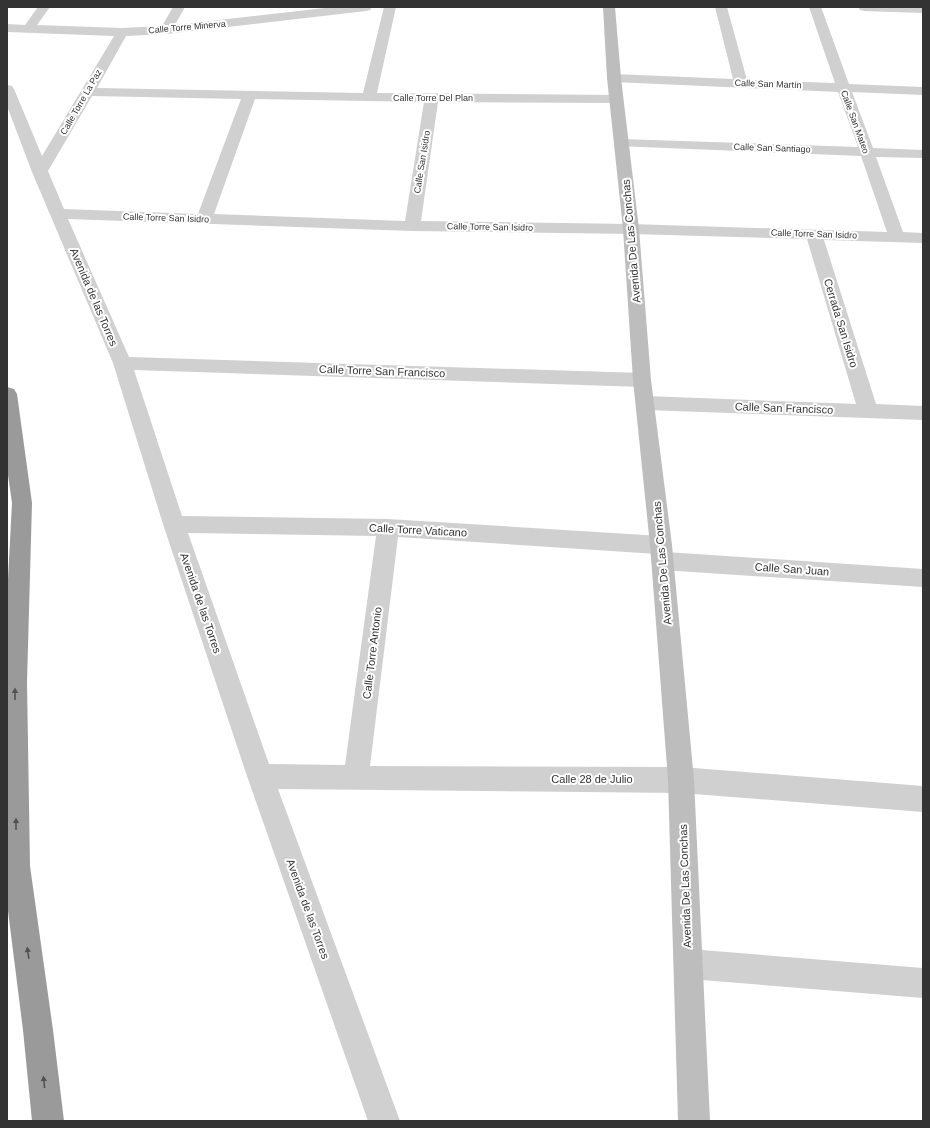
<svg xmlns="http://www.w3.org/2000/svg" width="930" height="1128" viewBox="0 0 930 1128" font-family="Arial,sans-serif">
  <rect width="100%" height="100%" fill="#fff"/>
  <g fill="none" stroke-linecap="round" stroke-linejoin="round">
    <g fill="#d0d0d0" fill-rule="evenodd">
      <path d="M38,7H50L37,25L122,28L162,26L173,7H185L175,25L334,7H372L370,10L366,11L166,34L126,36L97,88L363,93L384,7H396L377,93L616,95L621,96L623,99L621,102L616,103L438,102L421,221L631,224L887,232L861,156L617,146L615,143L617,140L622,139L858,147L838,92L614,82L609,81L607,78L609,75L614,74L733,79L715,7H727L747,80L835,83L809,7H821L849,84L923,87V95L852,92L873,148L923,150V158L876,157L903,232L923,233V243L824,240L876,404L923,406V420L646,410L639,408L636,403L639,398L646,396L856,404L807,239L631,234L412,231L68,219L129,357L642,373L649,375L651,380L649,385L642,387L134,370L182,516L388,519L661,536L669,539L672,545L669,551L666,552L923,569V587L662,570L654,567L651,561L654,555L657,554L398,537L370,766L681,767L923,786V812L681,793L278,789L400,1121H368L247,776L163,524L113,363L32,172L7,106V85L12,86L14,89L42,156L114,36L7,32V24L25,25ZM92,96L241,99L198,214L64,209L48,171ZM255,99L424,102L405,221L214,214ZM188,533L376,536L345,765L269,764Z"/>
      <polygon points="858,7 923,7 923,13 864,11 860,10"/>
      <polygon points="689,949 923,968 923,998 689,979 679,974 674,964 679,954"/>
    </g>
    <polygon fill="#bdbdbd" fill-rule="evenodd" points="603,7 615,7 621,78 639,229 651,380 672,545 694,780 710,1121 678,1121 668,780 650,545 633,380 623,229 607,78"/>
    <polygon fill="#9a9a9a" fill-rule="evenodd" points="7,387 14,389 17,394 32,503 27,682 30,866 53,1030 64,1121 32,1121 23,1030 7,903 7,598 12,503 7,468"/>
  </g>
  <defs><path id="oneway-solid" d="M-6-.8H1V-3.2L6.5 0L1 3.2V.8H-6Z"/></defs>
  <g fill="#525252">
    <use href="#oneway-solid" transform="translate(15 694) rotate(-90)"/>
    <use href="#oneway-solid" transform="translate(16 824) rotate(-90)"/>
    <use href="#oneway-solid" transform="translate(28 953) rotate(-98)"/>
    <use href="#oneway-solid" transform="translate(44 1082) rotate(-96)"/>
  </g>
  <g text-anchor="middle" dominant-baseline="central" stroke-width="4" stroke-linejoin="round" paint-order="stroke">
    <g font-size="9" fill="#333" stroke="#fff">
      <text transform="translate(187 27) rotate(-5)">Calle Torre Minerva</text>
      <text transform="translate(768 84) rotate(2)">Calle San Martín</text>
      <text x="433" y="98">Calle Torre Del Plan</text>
      <text transform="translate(81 102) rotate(-60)">Calle Torre La Paz</text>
      <text transform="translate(855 122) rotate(70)">Calle San Mateo</text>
      <text transform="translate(772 148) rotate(2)">Calle San Santiago</text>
      <text transform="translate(422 162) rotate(-81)">Calle San Isidro</text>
      <text transform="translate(166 218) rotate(2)">Calle Torre San Isidro</text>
      <text transform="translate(490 227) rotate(1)">Calle Torre San Isidro</text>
      <text transform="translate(814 234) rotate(2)">Calle Torre San Isidro</text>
    </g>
    <g font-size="11" fill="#333" stroke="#fff">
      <text transform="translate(631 241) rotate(-95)">Avenida De Las Conchas</text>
      <text transform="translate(94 297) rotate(67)">Avenida de las Torres</text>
      <text transform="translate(841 323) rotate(73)">Cerrada San Isidro</text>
      <text transform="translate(382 371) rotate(2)">Calle Torre San Francisco</text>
      <text transform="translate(784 408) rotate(2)">Calle San Francisco</text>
      <text transform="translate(418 530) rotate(3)">Calle Torre Vaticano</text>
      <text transform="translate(662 563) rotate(-95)">Avenida De Las Conchas</text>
      <text transform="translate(792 569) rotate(4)">Calle San Juan</text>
      <text transform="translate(201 603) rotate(71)">Avenida de las Torres</text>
      <text transform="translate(372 653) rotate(-83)">Calle Torre Antonio</text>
      <text x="592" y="779">Calle 28 de Julio</text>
      <text transform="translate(685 886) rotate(-92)">Avenida De Las Conchas</text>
      <text transform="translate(308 909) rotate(70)">Avenida de las Torres</text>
    </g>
  </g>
  <rect width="930" height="1128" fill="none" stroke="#333333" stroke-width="16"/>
</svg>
